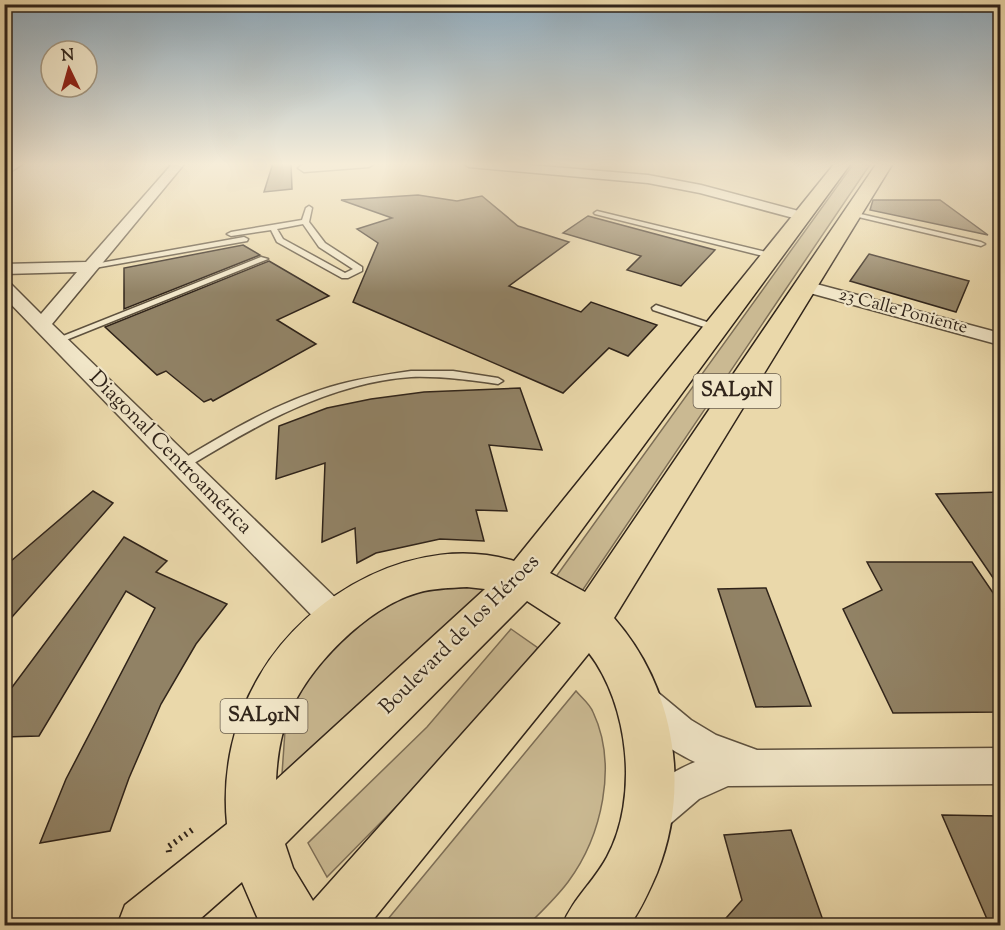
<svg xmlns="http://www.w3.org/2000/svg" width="1005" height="930" viewBox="0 0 1005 930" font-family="'Sorts Mill Goudy',serif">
  <rect width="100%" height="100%" fill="#ead8aa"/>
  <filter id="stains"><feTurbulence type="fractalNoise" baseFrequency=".00333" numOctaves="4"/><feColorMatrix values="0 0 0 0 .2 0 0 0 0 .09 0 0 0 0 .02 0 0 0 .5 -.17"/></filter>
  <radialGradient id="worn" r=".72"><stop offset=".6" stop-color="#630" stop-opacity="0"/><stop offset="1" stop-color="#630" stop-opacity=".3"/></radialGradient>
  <g fill="#cab992" stroke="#7d6e56" stroke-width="1.5">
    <polygon points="854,163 871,163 580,594 555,578"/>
    <polygon points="448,584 486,587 282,774 285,731 293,702 335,636 406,593"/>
    <polygon points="511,629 538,648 457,745 327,877 308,843 427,727"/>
    <path d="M576,691C581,697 590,704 593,712C618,765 602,836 568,882C556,898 542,911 528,925H383Z"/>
  </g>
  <g fill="#918265" stroke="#30241a" stroke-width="1.5">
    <polygon points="273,163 291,163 292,189 264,192"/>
    <polygon points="418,195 457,201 482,196 518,226 569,242 509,286 581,312 591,302 657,325 628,356 609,348 563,393 353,302 378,243 357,229 392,218 341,200"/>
    <polygon points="873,200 940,200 988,235 870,210"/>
    <polygon points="588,216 715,250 681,286 627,270 641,256 563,233"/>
    <polygon points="243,245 260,255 124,309 124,268"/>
    <polygon points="869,254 969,281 956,312 850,281"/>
    <polygon points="269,261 329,296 277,320 316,344 213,401 211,399 204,402 166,371 157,375 105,327"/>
    <polygon points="520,388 542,450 489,445 507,511 476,510 484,541 440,539 376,553 357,563 355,528 322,542 325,463 276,479 279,426 327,408 371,399 424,392"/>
    <polygon points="93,491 113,503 4,626 4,567"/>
    <polygon points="1000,492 1000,588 936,494"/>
    <polygon points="124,537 167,561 156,572 227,604 196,644 161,704 129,778 110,831 40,843 66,779 155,608 126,591 39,736 4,737 4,698"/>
    <polygon points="867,562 972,562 1000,603 1000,712 893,713 843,609 882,590"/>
    <polygon points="766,588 811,706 756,707 718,589"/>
    <polygon points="942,815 1000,816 1000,926 990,926"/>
    <polygon points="791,830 825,926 719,926 742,900 724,835"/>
  </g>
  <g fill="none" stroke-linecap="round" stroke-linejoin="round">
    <g stroke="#5e513e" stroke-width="3">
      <g id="lane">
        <path d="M309,206L312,208L309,222L325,243L362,267V271L348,278H342L277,242L271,230L231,236L227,234L231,232L302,220L306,208ZM303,224L319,247L353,269L345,273L283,239L277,229Z"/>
        <polygon points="597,211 774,254 775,256 771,258 595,214 594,213"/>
        <polygon points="852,212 981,242 985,244 981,246 850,215 849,214"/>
        <polygon points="244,237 248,239 247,241 89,269 85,267 89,265"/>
        <polygon points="261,257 268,259 61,342 58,343 53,340"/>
        <polygon points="656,305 719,326 721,328 719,330 713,330 653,310 652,308"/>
        <path d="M411,371H453L498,378L503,381L498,384C469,380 440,376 411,377C328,383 255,426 186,468L182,469L176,465L178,462C226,433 276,403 330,387C356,379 383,375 411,371Z"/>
      </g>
    </g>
    <g stroke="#5e513e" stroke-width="3">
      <g id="street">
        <polygon points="10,163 24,163 4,176 4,166"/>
        <polygon points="173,163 185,163 52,324 346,608 350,618 346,628 335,632 324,628 4,297 4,282 10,283 41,314 77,272 4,274 4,264 86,262"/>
        <polygon points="326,163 375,163 369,167 304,172 298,168 304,164"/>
        <polygon points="463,163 506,163 648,175 701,185 806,213 808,216 801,220 700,193 648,183 469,167"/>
        <polygon points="805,281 1000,333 1000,345 799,290 797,286"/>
        <path d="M644,686L656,691L691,720L716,735L757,750L1000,748V784L728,786L699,799L665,828L652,834L639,828L633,815C644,788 669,773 695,762C670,750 638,729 627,703L632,691Z"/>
      </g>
    </g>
    <g stroke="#30241a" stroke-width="3">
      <path id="primary" d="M835,163H851L550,573L585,592L877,163H893L614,618C675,688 691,787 657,873C649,891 641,910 629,926H562C573,898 593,883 607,857C639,798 629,705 589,653L368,926H261L242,882L192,926H117L125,905L227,824C222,772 233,720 260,675C309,592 418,532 514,561ZM467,587L485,589L276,780C277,759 280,737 288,717C307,668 366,608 417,593C433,588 450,588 467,587ZM527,601L561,623L313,901L293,868L285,844Z"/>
    </g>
    <polyline stroke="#30241a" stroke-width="6" stroke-dasharray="2 4.5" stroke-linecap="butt" points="169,852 168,847 192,830"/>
    <use href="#lane" fill="#f1e6c8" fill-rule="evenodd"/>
    <use href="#street" fill="#f1e6c8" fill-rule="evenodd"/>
    <use href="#primary" fill="#ead8aa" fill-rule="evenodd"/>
  </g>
  <linearGradient id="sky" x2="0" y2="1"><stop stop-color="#8faabc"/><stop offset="0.56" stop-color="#f6edd9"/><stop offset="1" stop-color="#f6edd9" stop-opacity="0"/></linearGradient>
  <rect width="1005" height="293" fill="url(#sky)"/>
  <g text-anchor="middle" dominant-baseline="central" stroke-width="4.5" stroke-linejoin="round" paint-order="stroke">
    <g font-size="18" fill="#30241a" stroke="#f1e6c8">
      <text transform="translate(903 312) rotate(15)">23 Calle Poniente</text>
    </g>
    <g fill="#f1e6c8" stroke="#6a5e4e" stroke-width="1.5">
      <rect x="693.5" y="374" width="87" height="34" rx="4.5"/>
      <rect x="220.5" y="699" width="87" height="34" rx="4.5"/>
    </g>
    <g font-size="20" font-weight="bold" fill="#30241a">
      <text x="737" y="391">SAL91N</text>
      <text x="264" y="716">SAL91N</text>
    </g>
    <g font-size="21" fill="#30241a" stroke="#f1e6c8">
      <text transform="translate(170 453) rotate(45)">Diagonal Centroamérica</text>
      <text transform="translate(460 635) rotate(-45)">Boulevard de los Héroes</text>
    </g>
  </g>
  <rect width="1005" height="930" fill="none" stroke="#ead8aa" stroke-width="24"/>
  <rect x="6" y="6" width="993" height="918" fill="none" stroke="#30241a" stroke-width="3"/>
  <rect x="12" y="12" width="981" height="906" fill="none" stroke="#30241a" stroke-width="1.5"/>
  <g transform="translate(69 69) rotate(355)"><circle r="28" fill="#f1e6c8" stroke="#a49882" stroke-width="1.5"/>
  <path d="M0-4.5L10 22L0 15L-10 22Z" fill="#8f2418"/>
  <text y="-9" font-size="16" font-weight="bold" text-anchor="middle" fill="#30241a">N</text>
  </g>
  <rect width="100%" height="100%" filter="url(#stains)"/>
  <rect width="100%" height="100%" fill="url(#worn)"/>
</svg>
